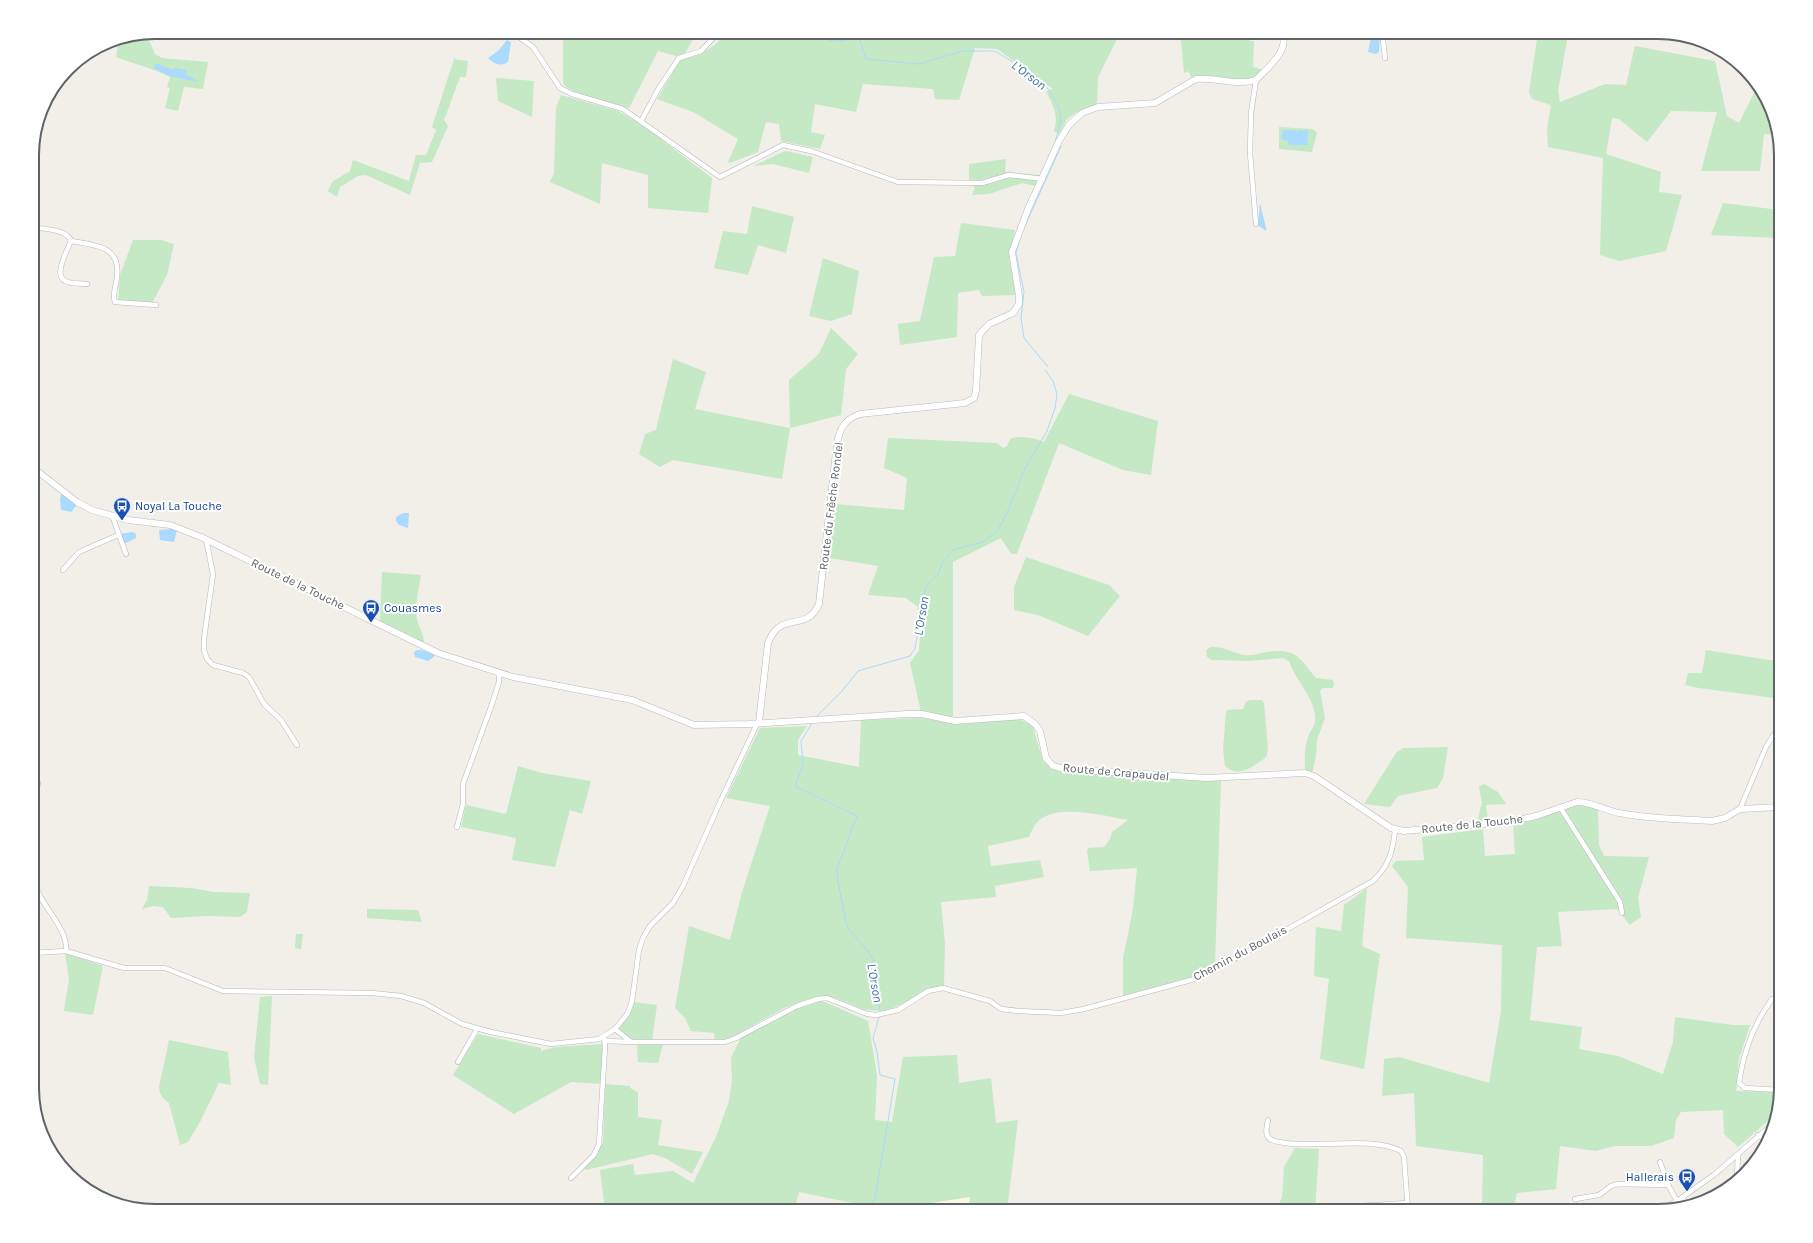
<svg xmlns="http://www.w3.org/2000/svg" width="1813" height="1243" viewBox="0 0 1813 1243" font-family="Karla,sans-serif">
  <rect width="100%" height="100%" fill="#f1efe8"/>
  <polygon fill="#fef7e0" points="970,1197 968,1211 886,1211 886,1210"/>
  <g fill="#c5e8c5">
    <path d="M553,32H697L684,55L676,56L658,51L629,108C616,104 568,94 563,83V38Z"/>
    <path d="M727,32H1250V41H1254L1253,67L1263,70C1245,88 1215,80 1192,78L1188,71L1184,73L1181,40L1117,39L1098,77L1097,105L1077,112L1067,119L1059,134L1054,131C1059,115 1053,106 1046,91L1053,89L997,49L975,48L959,100L935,99L933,89L863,84L856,112L815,104L811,132L825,135L820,149L781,141L779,124L766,122L758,152L730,163L728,162L738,139L693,112L657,99L680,60C700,55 714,49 727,32Z"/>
    <polygon points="1538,32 1568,35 1558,91 1560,102 1605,84 1626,85 1635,46 1715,61 1727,116 1739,123 1757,87 1768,101 1776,135 1764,134 1760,171 1701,171 1717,112 1671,111 1647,142 1619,119 1612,118 1606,154 1661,172 1659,192 1682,195 1666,251 1619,261 1600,255 1603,158 1548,147 1547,129 1551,105 1532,99 1529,92"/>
    <path d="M146,34L155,54L162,58L208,62L203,89L184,87L178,111L165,108L170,88L167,87L170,77C152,68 134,64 116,57L119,39Z"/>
    <polygon points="454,59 468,61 466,77 460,77 444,120 448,126 432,162 420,163 410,195 366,175 358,176 340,187 337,197 328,191 332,182 350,171 353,160 409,181 416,155 426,155 436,130 432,127"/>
    <polygon points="496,78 534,81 532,117 498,101"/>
    <polygon points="561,95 618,111 642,125 712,178 708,213 648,208 648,175 602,163 600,204 550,182 554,173 556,108"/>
    <polygon points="1279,127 1313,129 1317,133 1312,152 1279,149"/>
    <polygon points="785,151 813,157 809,173 773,164 753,166"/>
    <polygon points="1006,159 1005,172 1041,175 1035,186 1022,183 989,194 972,195 975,188 969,180 969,164"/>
    <polygon points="1723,203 1781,210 1781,238 1711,235"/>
    <polygon points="752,206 794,217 786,253 758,245 748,275 714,268 723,231 747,234"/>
    <polygon points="961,223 1015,230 1009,257 1016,295 982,296 979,290 958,293 957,337 900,345 898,324 920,321 934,257 955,256"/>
    <polygon points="133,240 161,240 174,244 167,275 152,303 118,301 120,275"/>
    <polygon points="823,258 859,271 852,314 831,321 809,316"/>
    <polygon points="831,328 858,354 846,369 841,415 790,428 782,479 673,460 660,467 639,454 645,434 656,430 673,359 706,372 695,409 790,428 789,380 819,354"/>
    <path d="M1069,394L1158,421L1151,475L1123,470L1059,443L1017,554H1011L1001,538L953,562V718L921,712L910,663L919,650L921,626L918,607L906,598L868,595L878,566L830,558L835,504L904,510L907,478L884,468L888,438L997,443L1003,448L1007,446L1010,439C1021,435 1034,438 1044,442Z"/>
    <polygon points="1026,557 1109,585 1120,596 1088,636 1038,615 1014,610 1014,587"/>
    <path d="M382,572L421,575C419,587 416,601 416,614C417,625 425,635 424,645L380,621Z"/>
    <path d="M1211,647C1224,646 1232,653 1244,655C1252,656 1258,654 1266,652C1296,648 1298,656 1316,678L1333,680L1334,685L1333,688H1323L1320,691L1325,718L1317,740L1316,756L1312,773L1305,772C1305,760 1304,749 1308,738C1309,732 1315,726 1315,721C1317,699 1295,681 1289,661L1282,658L1249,661L1212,660L1207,657L1206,650Z"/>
    <polygon points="1706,650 1781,662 1781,699 1699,688 1685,685 1688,673 1702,673"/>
    <path d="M1250,700H1262L1264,703L1268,749L1266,757C1254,766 1239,779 1225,766L1223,749L1226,712L1227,710L1243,709L1246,702Z"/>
    <path d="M923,718L956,724L1018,719L1029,723L1033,727L1043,761L1053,768L1201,781L1221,780L1215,965L1192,977L1123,996V958L1133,909L1137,868L1090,871L1087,851L1088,848L1104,847L1110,839L1112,832L1128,820C1105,816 1058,803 1038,821C1034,825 1031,832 1029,837L988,846L991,866L1040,860L1044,877L995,886L996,897L941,902L945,944L944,985L886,1011L865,1010L836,998L819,996L786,1007L729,1039L715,1041L714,1033L691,1031L685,1018L675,1008L689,926L730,940L742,892L770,806L726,798L760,728L807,726L798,740V755L859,767L861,720Z"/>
    <polygon points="1448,747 1443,778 1437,788 1398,796 1390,807 1364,804 1396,753 1403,748"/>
    <polygon points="518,766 542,773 591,781 582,814 570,810 555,867 512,860 516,838 461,827 466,805 506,814"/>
    <polygon points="1484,784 1498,792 1506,804 1486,805 1488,822 1479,822 1478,818 1482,803 1479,787"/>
    <polygon points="1579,804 1598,808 1599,845 1604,856 1649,857 1638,898 1641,917 1630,925 1617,909 1558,912 1562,946 1537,947 1530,1020 1582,1027 1579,1049 1618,1056 1663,1074 1673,1042 1675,1017 1733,1025 1750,1025 1739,1059 1736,1091 1780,1092 1777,1113 1738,1147 1724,1134 1723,1110 1681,1112 1676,1120 1674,1138 1651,1146 1615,1146 1596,1151 1560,1146 1556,1189 1517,1193 1513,1211 1455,1211 1455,1206 1482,1206 1483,1155 1416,1146 1414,1093 1382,1096 1384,1059 1399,1057 1489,1083 1501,1011 1502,945 1406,938 1408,887 1392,866 1396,861 1424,860 1422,837 1483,829 1485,856 1515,854 1513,824 1538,819 1559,810"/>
    <polygon points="149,886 191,888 214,892 250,893 247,912 240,917 207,916 171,918 163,907 153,906 142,909 147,900"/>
    <polygon points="1367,888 1362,946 1380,954 1364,1069 1320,1059 1329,979 1314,976 1316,927 1341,931 1344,905"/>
    <polygon points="367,909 418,910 422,922 367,918"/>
    <polygon points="296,934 303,934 301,949 295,948"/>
    <polygon points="65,953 103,966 93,1015 64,1011 69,979"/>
    <polygon points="272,996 268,1085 260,1084 254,1058 260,997"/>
    <polygon points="817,1001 825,1002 868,1021 877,1075 875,1120 892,1122 903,1057 957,1055 959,1083 991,1078 996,1123 1018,1120 1007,1211 968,1211 970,1197 886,1210 799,1192 796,1204 803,1211 605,1211 600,1170 633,1164 635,1175 673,1171 693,1183 716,1137 729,1101 732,1081 731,1058 741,1037 797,1007"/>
    <polygon points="634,1002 657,1005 652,1040 632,1040 618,1029 632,1010"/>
    <polygon points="478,1034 541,1048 541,1051 556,1047 602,1044 602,1084 571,1082 514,1114 453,1075"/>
    <path d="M169,1040L228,1052L231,1085L219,1083L200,1122L188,1142L180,1145L169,1103C162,1098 160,1095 159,1087Z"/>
    <polygon points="637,1043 663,1045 658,1063 638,1062"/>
    <polygon points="605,1084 630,1086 630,1088 638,1092 638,1117 662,1120 658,1145 703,1152 692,1174 667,1159 653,1154 586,1170 584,1168 596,1156 603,1142"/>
    <polygon points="1295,1148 1319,1149 1315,1211 1276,1211 1282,1197 1284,1167"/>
    <polygon points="316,1203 328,1211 303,1211"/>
  </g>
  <g fill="#aadaff">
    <polygon points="1372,33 1380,33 1379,52 1376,54 1368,52"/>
    <path d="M507,40L511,42L508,62C500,67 494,64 488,58L498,51Z"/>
    <polygon points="155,64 159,64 172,70 175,68 186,70 187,75 199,82 169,76 154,68"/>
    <polygon points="1283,130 1295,130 1296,132 1298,130 1308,131 1307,145 1289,145 1288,141 1281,139"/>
    <polygon points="1260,203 1266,228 1266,231 1258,225"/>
    <polygon points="62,494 77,505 71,512 61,510 60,498"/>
    <polygon points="403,513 409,513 408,528 399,525 396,521 396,517"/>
    <polygon points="171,529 177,530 174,542 160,540 159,530"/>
    <polygon points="133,532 136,534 136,538 124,544 119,534"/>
    <polygon points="417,650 422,650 434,655 434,657 428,661 415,657 414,652"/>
  </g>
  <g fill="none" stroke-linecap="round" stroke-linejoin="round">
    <g stroke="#aadaff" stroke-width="1">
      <polyline points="801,32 833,41 843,41 858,34 866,59 919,64 962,51 995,51 1031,73 1049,90 1059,108 1061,120 1055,143"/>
      <polyline points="1025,226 1061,146 1059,145"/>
      <polyline points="1019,242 1016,253 1024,292 1021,318 1024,338 1048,367"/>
      <polyline points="816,717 842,691 858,671 910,656 915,648 926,586 938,575 942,563 953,550 983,542 998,530 1007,513 1025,468 1047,431 1055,408 1057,394 1053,381 1045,370"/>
      <polyline points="812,723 801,741 803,764 795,786 857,816 837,869 838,882 847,927 870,954 874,962 880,1011"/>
      <polyline points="865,1211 875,1199 895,1079 880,1075 877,1052 873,1038 879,1017"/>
    </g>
    <g stroke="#b5b8bc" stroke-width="5.5">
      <g id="street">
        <polyline points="512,32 533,47 560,88 572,94 623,109 720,177 783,145 811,151 898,182 982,183 1009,175 1043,179"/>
        <polyline points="1382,32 1385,58"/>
        <polyline points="641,121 659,88 679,58 701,51 719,32"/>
        <polyline points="1256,224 1250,153 1251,113 1256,80"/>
        <path d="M32,227C42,229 68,229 71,241C94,245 121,245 117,277C116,286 112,294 115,302L156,305"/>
        <path d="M71,241C68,249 53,275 65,281C70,284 80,283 87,284"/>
        <polyline points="113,518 126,554"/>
        <polyline points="206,539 213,574 204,639 204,650 207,659 213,665 243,673 249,677 264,704 281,720 297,745"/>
        <polyline points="63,570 79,552 118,535"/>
        <polyline points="1560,807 1620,902 1622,913"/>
        <polyline points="1740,809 1766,747 1781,724"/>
        <polyline points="32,816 38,783"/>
        <polyline points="457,827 463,804 463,784 492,704 499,682 499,673"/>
        <path d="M32,870C34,878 36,887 39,894C47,911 68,931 66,951"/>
        <polyline points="32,953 66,951 124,968 165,968 223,991 372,993 401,996 424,1003 462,1024 491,1032 551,1044 599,1039 615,1029 628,1013 632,1001 639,950 643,938 650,926 673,903 682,888 721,800 757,724"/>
        <path d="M1772,999C1754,1024 1743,1052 1739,1083L1745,1088L1781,1090"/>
        <polyline points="605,1041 631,1042 615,1029"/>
        <path d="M631,1042H725L736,1038L797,1006L818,999L827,998L867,1014L876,1015L898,1010L928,991L943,988L990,1001L1001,1009L1019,1011L1061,1013L1084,1009L1191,980L1211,972L1373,881C1389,866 1393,851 1395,830"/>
        <polyline points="458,1062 477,1029"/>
        <path d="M1268,1120C1267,1126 1264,1135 1270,1139C1274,1142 1281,1142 1285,1143C1320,1148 1370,1136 1401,1151L1404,1157L1408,1211"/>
        <polyline points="1758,1135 1768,1141"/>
        <polyline points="1660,1162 1669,1186"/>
        <polyline points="1737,1176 1738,1155"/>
        <polyline points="571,1178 594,1155 599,1144 605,1047 604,1037"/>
        <polyline points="1683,1197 1685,1205"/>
        <polyline points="1575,1199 1599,1195 1611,1186 1618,1184 1668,1185 1677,1201"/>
        <polyline points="1328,1208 1407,1203"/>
        <polyline points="1657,1211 1677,1201 1715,1174 1776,1121"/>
      </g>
    </g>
    <g stroke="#b6babf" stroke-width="7">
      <g id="secondary">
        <path d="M32,467L77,502L92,510L128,520L170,525L201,537L438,653L513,677L632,700L694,725L750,724L907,714H922L955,721L1024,716L1035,724L1040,731L1046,758L1053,766L1065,769L1207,778L1305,773L1314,776L1391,828L1404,831L1509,822L1536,816L1577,802C1592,802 1604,810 1619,813C1649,819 1681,819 1712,821L1725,818L1740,809L1781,807"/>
        <path d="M757,724L759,722L768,643C781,609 806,634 819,604L837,443C840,428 845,419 860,414L965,403L974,398L976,391L979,335L989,324L1013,313L1019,304V296L1012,252L1028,209L1059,141L1069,125L1082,113L1098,107L1155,103L1196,79C1217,77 1236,86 1256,80C1268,67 1290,51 1282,32"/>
      </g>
    </g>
    <use href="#street" stroke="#fff" stroke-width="4.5"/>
    <use href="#secondary" stroke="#fff" stroke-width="6"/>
  </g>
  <defs>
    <g id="bus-pin" transform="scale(0.9)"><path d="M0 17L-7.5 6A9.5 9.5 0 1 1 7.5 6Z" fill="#1a4fb4" stroke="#fff"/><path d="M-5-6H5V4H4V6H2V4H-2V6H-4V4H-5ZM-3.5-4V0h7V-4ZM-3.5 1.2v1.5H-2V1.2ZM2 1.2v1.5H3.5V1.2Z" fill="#fff"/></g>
  </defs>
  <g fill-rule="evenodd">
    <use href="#bus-pin" x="122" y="506"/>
    <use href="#bus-pin" x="371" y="608"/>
    <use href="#bus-pin" x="1687" y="1177"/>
  </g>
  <g text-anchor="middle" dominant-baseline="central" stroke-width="4" stroke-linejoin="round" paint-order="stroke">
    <g font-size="12" fill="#164399" stroke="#fff" text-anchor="start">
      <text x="135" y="506">Noyal La Touche</text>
      <text x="384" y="608">Couasmes</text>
      <text x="1674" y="1177" text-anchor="end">Hallerais</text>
    </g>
    <g font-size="12" fill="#5f6368" stroke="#fff">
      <text transform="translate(831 506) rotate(-83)">Route du Frêche Rondel</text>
      <text transform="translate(298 584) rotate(26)">Route de la Touche</text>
      <text transform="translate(1116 772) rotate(5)">Route de Crapaudel</text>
      <text transform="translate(1472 824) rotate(-6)">Route de la Touche</text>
      <text transform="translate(1240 953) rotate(-28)">Chemin du Boulais</text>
    </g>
    <g font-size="13" font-style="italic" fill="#4174aa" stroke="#fff">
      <text transform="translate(1029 75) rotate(37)">L’Orson</text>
      <text transform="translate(921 616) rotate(-81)">L’Orson</text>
      <text transform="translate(875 983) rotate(80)">L’Orson</text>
    </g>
  </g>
  <path d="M0 0H1813V1243H0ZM155 39H1658A116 116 0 0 1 1774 155V1088A116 116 0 0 1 1658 1204H155A116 116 0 0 1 39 1088V155A116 116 0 0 1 155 39Z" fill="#fff" fill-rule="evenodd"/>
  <path fill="none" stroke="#5f6368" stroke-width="2" d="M155 39H1658A116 116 0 0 1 1774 155V1088A116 116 0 0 1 1658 1204H155A116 116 0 0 1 39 1088V155A116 116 0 0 1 155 39Z"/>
</svg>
